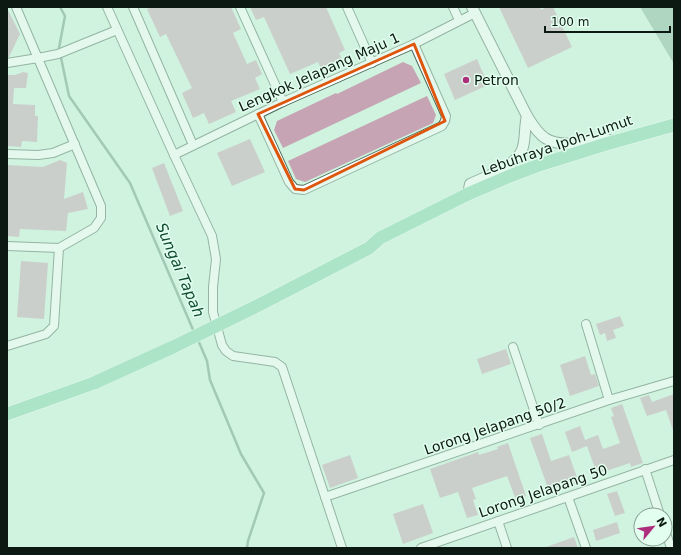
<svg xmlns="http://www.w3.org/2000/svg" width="681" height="555" viewBox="0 0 681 555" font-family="'DejaVu Sans',sans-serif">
  <rect width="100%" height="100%" fill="#cff3df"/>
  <polygon fill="#87b39c" points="640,7 674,7 674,64"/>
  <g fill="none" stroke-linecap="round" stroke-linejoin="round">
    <g stroke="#6c9781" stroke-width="2.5">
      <polyline points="60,7 65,16 59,48 69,96 130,183 194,332"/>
      <polyline points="198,340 207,361 210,380 241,454 264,493 248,541 247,548"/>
    </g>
  </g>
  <g fill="#c6a4b4">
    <polygon points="152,7 231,7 241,29 233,33 247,64 256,60 262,74 255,78 260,89 231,101 236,112 209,124 204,113 193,118 182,93 192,88 166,34 160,37 147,9"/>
    <polygon points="250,7 326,7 345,50 339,53 343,61 322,71 318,62 290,74 264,17 256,20"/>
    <polygon points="499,7 540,7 541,10 547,7 553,7 572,47 528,68"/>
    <polygon points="7,8 20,34 9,57 7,57"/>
    <polygon points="477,59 488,85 455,100 444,74"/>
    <polygon points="403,62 412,66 421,83 283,148 274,130 277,121 336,93 337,94"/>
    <polygon points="23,72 28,73 26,88 14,88 13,104 35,105 35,116 38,116 37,142 22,141 21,147 7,146 7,75 15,75"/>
    <polygon points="427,96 436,115 433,123 305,182 296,179 288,161"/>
    <polygon points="250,139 265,172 232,186 217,153"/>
    <polygon points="60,160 67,163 64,199 83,192 88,209 68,213 66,231 20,229 19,237 7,236 7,165 43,167"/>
    <polygon points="164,163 183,211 170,216 152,168"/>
    <polygon points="21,261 48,263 44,319 17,317"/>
    <polygon points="620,316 624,326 613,330 616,338 607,341 605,333 600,335 596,324"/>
    <polygon points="506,349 511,364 482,374 477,359"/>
    <polygon points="585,356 591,375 595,374 599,386 570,396 560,365"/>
    <polygon points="674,394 674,430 673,430 666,410 647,416 640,398 649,395 652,402"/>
    <polygon points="622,404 643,463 631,467 630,463 597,474 587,446 572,452 565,432 580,426 585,440 598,435 603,449 620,443 611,417 614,416 611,408"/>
    <polygon points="542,434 551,461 569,455 579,483 563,489 562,486 549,491 530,438"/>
    <polygon points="508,443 526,496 516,500 507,476 472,488 476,499 473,500 478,515 467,518 458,492 440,498 430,469 478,452 479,455 498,449 497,447"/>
    <polygon points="350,455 358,478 330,488 322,465"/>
    <polygon points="617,491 625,513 615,516 607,494"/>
    <polygon points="423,504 433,533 403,544 393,514"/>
    <polygon points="617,522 620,533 596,541 593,530"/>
    <polygon points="574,537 578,548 546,548 546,547"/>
  </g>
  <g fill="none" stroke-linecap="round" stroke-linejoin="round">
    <g stroke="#4a6a5a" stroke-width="10">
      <g id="minor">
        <polyline points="107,7 174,155 212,236 216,259 213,287 213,312 222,345 226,351 233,356 275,362 282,367 342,548"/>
        <polyline points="133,7 193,145"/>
        <polyline points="240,7 283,102"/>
        <polyline points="347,7 372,63"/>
        <polyline points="453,7 459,20"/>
        <polyline points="7,63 38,58 58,54 117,30"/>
        <polyline points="258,114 289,182 295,189 304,190 442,126 445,121 446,116 414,44"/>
        <polyline points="7,154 38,155 53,153 75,144"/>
        <polyline points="174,155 283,102 414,44 475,13"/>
        <polyline points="7,246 59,248 94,228 101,218 101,206 16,7"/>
        <polyline points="586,324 609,400"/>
        <polyline points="7,346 46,334 54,326 59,248"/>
        <polyline points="513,347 539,425"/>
        <polyline points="645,469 660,515"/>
        <polyline points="325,497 609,400 674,381"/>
        <polyline points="568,497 586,548"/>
        <polyline points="498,521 507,548"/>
        <polyline points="665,530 671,548"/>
        <polyline points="421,548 674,460"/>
      </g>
    </g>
    <g stroke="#4a6a5a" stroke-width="12">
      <g id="tertiary">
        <path d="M472,7L527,116C532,124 537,133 545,138C561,149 590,141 607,139"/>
        <path d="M468,194L470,184C485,177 515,167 522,150C526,140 524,127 527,116"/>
      </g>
    </g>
    <g stroke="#fff" stroke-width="14">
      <g id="trunk">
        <polyline points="259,305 369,248 380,238 468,194 510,176 542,164 606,144 674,125"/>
        <polyline points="7,414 94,383 173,347"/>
      </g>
    </g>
    <use href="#minor" stroke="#fff" stroke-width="8"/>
    <use href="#tertiary" stroke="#fff" stroke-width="10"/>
    <use href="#trunk" stroke="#80d2ac" stroke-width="13"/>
    <g stroke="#fff" stroke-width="14" stroke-linecap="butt">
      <polyline id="trunk-bridge" points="173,347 259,305"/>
    </g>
    <use href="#trunk-bridge" stroke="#80d2ac" stroke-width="13"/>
  </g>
  <path d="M0 0H681V555H0ZM414,44L445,121L304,190L295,189L258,114Z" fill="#cff3df" fill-opacity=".55" fill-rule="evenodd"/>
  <path fill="none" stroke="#dd560c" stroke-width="3" stroke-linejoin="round" d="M414,44L445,121L304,190L295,189L258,114Z"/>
  <circle fill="#ad2e7c" stroke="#e2feee" stroke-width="1.5" cx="466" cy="80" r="4"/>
  <g text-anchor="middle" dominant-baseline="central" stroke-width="3" stroke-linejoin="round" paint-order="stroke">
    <g font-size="14" fill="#0c1912" stroke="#e2feee">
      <text transform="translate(319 72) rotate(-24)">Lengkok Jelapang Maju 1</text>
      <text transform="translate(557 145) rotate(-19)">Lebuhraya Ipoh-Lumut</text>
      <text transform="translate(495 426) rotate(-19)">Lorong Jelapang 50/2</text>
      <text transform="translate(543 491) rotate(-19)">Lorong Jelapang 50</text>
    </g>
    <g font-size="14" fill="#0c1912" stroke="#e2feee" text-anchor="start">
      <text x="474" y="80">Petron</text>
    </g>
    <g font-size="15" font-style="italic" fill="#114a33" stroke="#e2feee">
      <text transform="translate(180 270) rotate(67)">Sungai Tapah</text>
    </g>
  </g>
  <rect width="681" height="555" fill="none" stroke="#0c1912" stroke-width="16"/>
  <g transform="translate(653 527) rotate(61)"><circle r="19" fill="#e2feee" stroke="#8ca296"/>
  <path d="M0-3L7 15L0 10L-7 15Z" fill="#ad2e7c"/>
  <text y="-6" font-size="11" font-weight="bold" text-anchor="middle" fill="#0c1912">N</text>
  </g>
  <path d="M545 26v6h125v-6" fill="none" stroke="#0c1912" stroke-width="2"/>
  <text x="551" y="26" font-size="12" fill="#0c1912" stroke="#e2feee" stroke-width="3" paint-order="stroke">100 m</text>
</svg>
